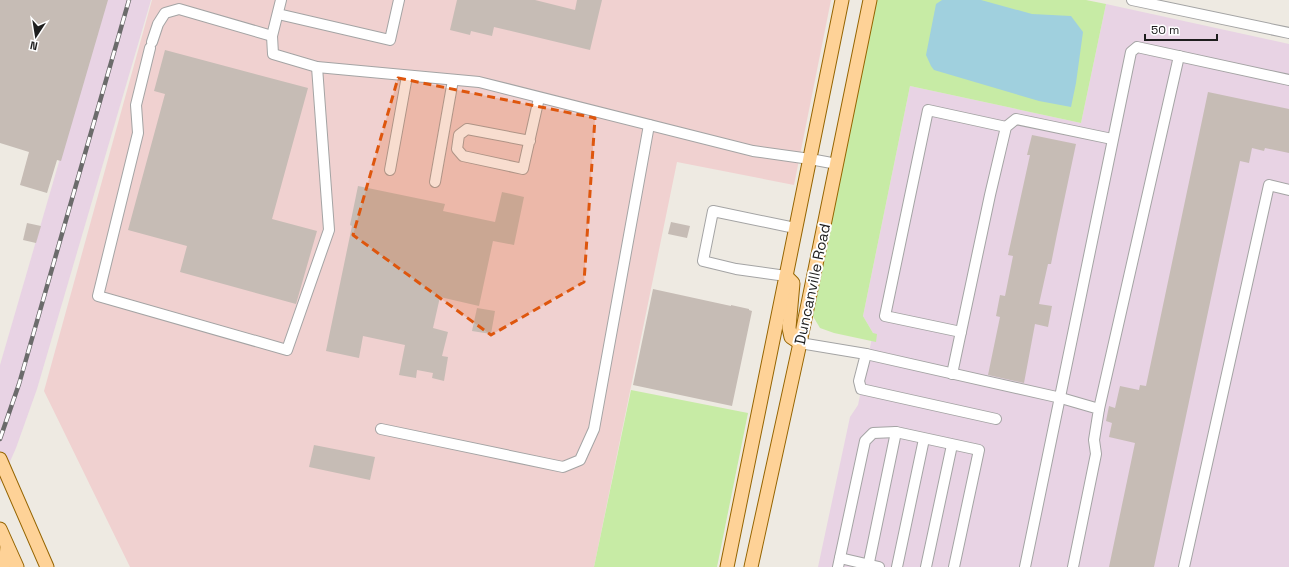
<svg xmlns="http://www.w3.org/2000/svg" width="1289" height="567" viewBox="0 0 1289 567" font-family="'Space Grotesk',sans-serif">
  <rect width="100%" height="100%" fill="#eeeae2"/>
  <polygon fill="#f0d1d0" points="152,0 831,0 794,185 677,162 594,567 130,567 44,391"/>
  <g fill="#e8d3e4">
    <polygon points="106,0 151,0 37,389 16,448 0,484 0,365"/>
    <polygon points="1106,4 1289,44 1289,567 818,567 850,417 858,405 873,333 863,316 910,86 1081,123"/>
  </g>
  <g fill="#c7eba5">
    <polygon points="876,0 1086,0 1106,4 1081,123 910,86 863,316 873,333 877,334 876,342 834,333 820,328 811,313"/>
    <polygon points="631,390 748,413 717,567 594,567"/>
  </g>
  <polygon fill="#a0d0de" points="942,0 981,0 1032,14 1071,16 1083,32 1076,83 1071,107 1039,101 934,70 931,66 926,55 936,4"/>
  <g fill="#c6bcb5">
    <polygon points="0,0 108,0 61,161 57,160 47,193 20,185 29,152 0,143"/>
    <polygon points="457,0 535,0 575,10 577,0 602,0 590,50 494,27 492,36 471,31 470,35 450,30"/>
    <polygon points="165,50 308,88 272,219 317,231 296,304 180,272 187,246 128,230 165,94 154,91"/>
    <polygon points="1208,92 1289,109 1289,153 1265,148 1264,151 1252,148 1249,163 1240,161 1154,567 1109,567 1135,443 1109,437 1112,423 1106,421 1109,406 1115,408 1120,386 1139,390 1140,385 1146,386"/>
    <polygon points="1032,135 1076,144 1057,234 1051,264 1048,264 1039,304 1052,306 1048,327 1035,324 1024,383 988,375 1000,317 996,316 1000,295 1005,296 1013,256 1008,255 1030,155 1027,155"/>
    <polygon points="358,186 445,204 443,211 495,222 502,192 524,197 514,245 493,241 479,306 440,297 433,328 448,332 442,356 448,357 444,381 432,378 433,373 417,370 416,378 399,375 405,345 363,336 359,358 326,351 352,226 350,225"/>
    <polygon points="671,222 690,226 687,238 668,234"/>
    <polygon points="27,223 41,226 36,243 23,240"/>
    <polygon points="653,289 731,306 731,305 749,309 749,310 752,311 732,406 633,385"/>
    <polygon points="477,308 495,311 491,334 472,331"/>
    <polygon points="314,445 375,457 370,480 309,467"/>
  </g>
  <g fill="none" stroke-linecap="round" stroke-linejoin="round">
    <g stroke="#a4a4a4" stroke-width="12">
      <g id="minor">
        <polyline points="281,0 272,36 273,54 317,67 479,82 753,151 810,159 837,164"/>
        <polyline points="1132,0 1289,33"/>
        <polyline points="278,14 390,40 399,0"/>
        <polyline points="152,42 158,24 165,13 179,9 272,36"/>
        <polyline points="150,48 136,105 138,133 98,296 287,350 329,230 317,67"/>
        <polyline points="530,141 467,129 459,135 457,149 463,156 523,169 539,98"/>
        <polyline points="390,170 407,76"/>
        <polyline points="435,182 453,80"/>
        <polyline points="786,276 736,269 703,261 713,211 795,228"/>
        <polyline points="961,332 885,316 928,110 1006,127"/>
        <polyline points="800,343 866,354 859,381 861,389 996,419"/>
        <polyline points="866,354 1061,398 1099,409 1094,440 1096,454 1073,567"/>
        <polyline points="952,374 990,195 1006,127 1016,119 1112,139"/>
        <polyline points="1099,409 1179,56"/>
        <polyline points="381,429 563,467 580,460 594,429 649,125"/>
        <polyline points="840,558 879,567"/>
        <polyline points="838,567 865,441 873,433 896,432 979,450 954,567"/>
        <polyline points="868,567 896,432"/>
        <polyline points="897,567 924,439"/>
        <polyline points="926,567 952,445"/>
        <polyline points="1025,567 1131,52 1137,47 1289,80"/>
        <polyline points="1184,567 1269,185 1289,190"/>
      </g>
    </g>
    <g stroke="#956400" stroke-width="15">
      <g id="major">
        <polyline points="786,276 793,283 789,328 791,337 800,343"/>
        <polyline points="0,459 47,567"/>
        <polyline points="0,529 17,567"/>
        <polyline points="3,567 6,558 7,546"/>
        <polyline points="727,567 842,0"/>
        <polyline points="751,567 800,343 870,0"/>
      </g>
    </g>
    <use href="#minor" stroke="#fff" stroke-width="10"/>
    <use href="#major" stroke="#fed297" stroke-width="13"/>
    <g stroke="#6b6b6b" stroke-width="4.5">
      <polyline id="rail" points="0,439 19,384 129,0"/>
    </g>
    <use href="#rail" stroke="#fff" stroke-width="3" stroke-dasharray="9" stroke-linecap="butt"/>
  </g>
  <path fill="#de560d" fill-opacity="0.2" stroke="#de560d" stroke-width="3" stroke-dasharray="8 5" stroke-linejoin="round" d="M398,78L595,118L584,282L491,335L353,235Z"/>
  <g text-anchor="middle" dominant-baseline="central" stroke-width="4" stroke-linejoin="round" paint-order="stroke">
    <g font-size="15" fill="#1d1d1d" stroke="#fff">
      <text transform="translate(812 284) rotate(-78)">Duncanville Road</text>
    </g>
  </g>
  <g transform="translate(36 36) rotate(192)" stroke="#ffffff" stroke-width="3" paint-order="stroke">
  <path d="M0-3L7 15L0 10L-7 15Z" fill="#1d1d1d"/>
  <text y="-6" font-size="11" font-weight="bold" text-anchor="middle" fill="#1d1d1d">N</text>
  </g>
  <path d="M1145 34v6h72v-6" fill="none" stroke="#1d1d1d" stroke-width="2"/>
  <text x="1151" y="34" font-size="12" fill="#1d1d1d" stroke="#ffffff" stroke-width="3" paint-order="stroke">50 m</text>
</svg>
